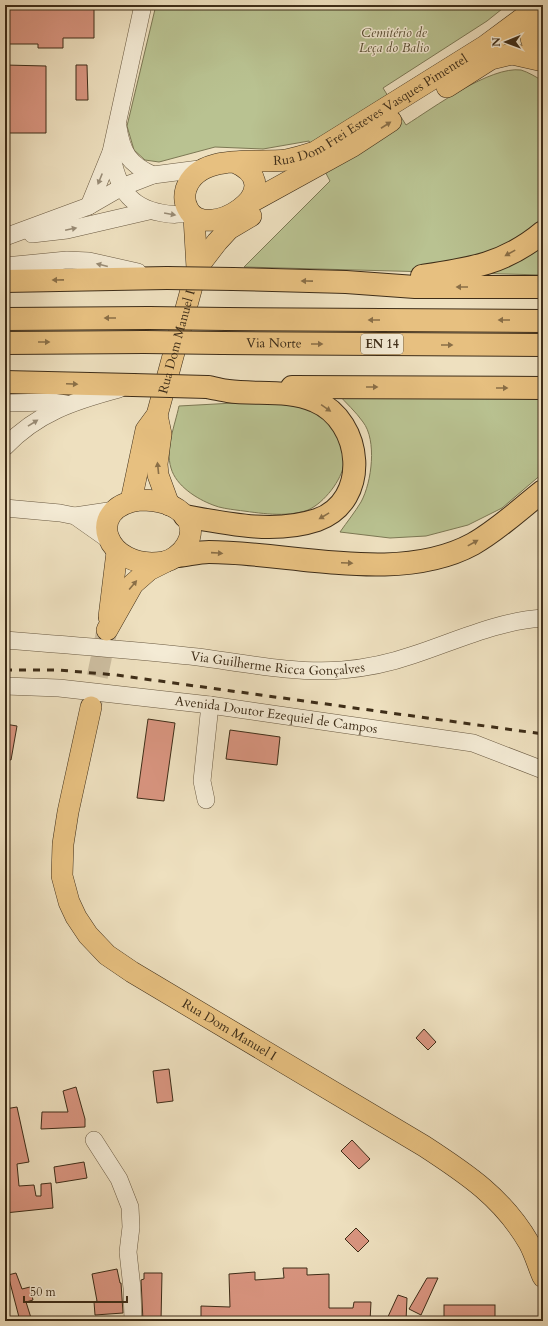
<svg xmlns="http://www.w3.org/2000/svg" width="548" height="1326" viewBox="0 0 548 1326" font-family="Cardo,serif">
  <rect width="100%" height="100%" fill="#eee0bf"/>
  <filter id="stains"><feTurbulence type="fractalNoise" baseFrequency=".005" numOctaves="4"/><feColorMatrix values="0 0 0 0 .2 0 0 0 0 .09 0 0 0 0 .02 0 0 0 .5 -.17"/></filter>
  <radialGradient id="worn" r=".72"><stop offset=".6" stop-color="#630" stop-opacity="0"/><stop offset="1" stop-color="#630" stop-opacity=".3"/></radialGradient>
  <g fill="#b9c291" stroke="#7c7854">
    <path d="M156,5H507L487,21L383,88L406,125C433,108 490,66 521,70C528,72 536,77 543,81V275L244,267L330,181L309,141L263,149L215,147L159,162L145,160L134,150L127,126Z"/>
    <path d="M338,394L543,398V473L502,508L468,525L426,536L390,538L340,532C347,522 355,512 361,502C372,482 377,440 363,422C356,412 346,403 338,394Z"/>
    <path d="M234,403C258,404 296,401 317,414C332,423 346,445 344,463C342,480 324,503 308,510C285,518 260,513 236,510C229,509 220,508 213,505C197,499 176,486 171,468C165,449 175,425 179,406Z"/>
  </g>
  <g fill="#d99580" stroke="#3e2d18">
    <polygon points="5,5 94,5 94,38 63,38 63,48 38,48 38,44 5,44"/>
    <polygon points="5,65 46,66 46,133 5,133"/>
    <polygon points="76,65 87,65 88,100 76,100"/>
    <polygon points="148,719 175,723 164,801 137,798"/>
    <polygon points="5,724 17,726 11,760 5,759"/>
    <polygon points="230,730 280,737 277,765 226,759"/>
    <polygon points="424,1029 436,1042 428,1050 416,1038"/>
    <polygon points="169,1069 173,1101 157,1103 153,1071"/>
    <polygon points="76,1087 85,1119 85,1127 41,1129 42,1112 68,1112 63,1091"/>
    <polygon points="17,1107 29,1162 17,1164 19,1186 34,1185 36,1196 41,1196 41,1184 51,1183 53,1208 5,1213 5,1109"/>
    <polygon points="352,1140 370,1159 359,1169 341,1151"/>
    <polygon points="84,1162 87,1178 56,1183 54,1167"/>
    <polygon points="356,1228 369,1241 358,1252 345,1239"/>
    <polygon points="283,1268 307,1268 307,1275 329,1274 329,1308 353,1308 354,1302 371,1302 370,1321 201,1321 201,1306 230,1307 229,1274 255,1272 255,1280 284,1278"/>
    <polygon points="117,1269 120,1283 121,1283 123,1313 95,1315 94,1302 97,1301 92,1274"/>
    <polygon points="16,1273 22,1289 30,1287 33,1300 26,1302 32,1321 20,1321 8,1275"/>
    <polygon points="144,1273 162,1273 161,1321 143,1321 141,1280 144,1279"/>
    <polygon points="427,1278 438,1278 421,1315 409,1309"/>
    <polygon points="398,1295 407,1298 406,1321 386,1321"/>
    <rect x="444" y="1305" width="51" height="16"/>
  </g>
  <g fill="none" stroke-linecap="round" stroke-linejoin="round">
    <polyline stroke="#cbbc9e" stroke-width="21" stroke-dasharray="21 10" stroke-linecap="butt" points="91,707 107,630"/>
    <g stroke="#6a5a42" stroke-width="18">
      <g id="minor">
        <path d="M118,127C122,153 129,164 153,175"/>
        <path d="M111,152C117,185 127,207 162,213C173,215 179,215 189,212"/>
        <polyline points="89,206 111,152 143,5"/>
        <polyline points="32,234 67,230 149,211"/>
        <polyline points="5,237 89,206 122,187 153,175 207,168"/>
        <polyline points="5,266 67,260 89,261 138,272"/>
        <polyline points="5,403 52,402 66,404"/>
        <path d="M5,447C37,413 74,401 119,389"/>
        <polyline points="5,508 60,513 75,516 109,540"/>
        <polyline points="75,516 115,510"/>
        <path id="s1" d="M5,640C69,645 133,650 198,657C243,663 297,674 342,670C366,668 390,663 413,655C456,641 497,621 543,618"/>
        <path id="s2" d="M5,686L59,688L210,705L473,743L543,770"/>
        <polyline points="206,800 202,781 210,705"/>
        <polyline points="94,1140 119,1179 130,1207 131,1227 128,1252 132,1288 133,1321"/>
      </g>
    </g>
    <g stroke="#3e2d18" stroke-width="22">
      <g id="major">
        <path d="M540,5C525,25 528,42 543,61"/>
        <polyline points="447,87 491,59 512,54 543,61"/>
        <path id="s3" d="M234,162C295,189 205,244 188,209C184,202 184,196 186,189C198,152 257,164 286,160C296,158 306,155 315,152L485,46L539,6"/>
        <polyline points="246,205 353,146 391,121"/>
        <polyline points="197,268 217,242 229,229 251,216"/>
        <polyline points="157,415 161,434 157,464 158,475 169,505"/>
        <path d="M140,500C155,500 174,503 185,516C200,533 182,559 163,562C105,571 83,507 140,500Z"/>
        <path id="s4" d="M131,501L146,430L157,415L197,268L194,217"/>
        <polyline points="109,617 117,552"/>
        <polyline points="107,630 133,584 149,570 165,562"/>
        <path id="s5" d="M91,707L68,812L63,844L62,876L69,902L76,917L88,935L107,955L132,972L424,1146C467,1174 503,1198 529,1243C535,1254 538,1266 543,1277"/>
      </g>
    </g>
    <g stroke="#3e2d18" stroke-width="24">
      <g id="highway">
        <path d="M422,276C469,269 505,264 543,232"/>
        <polyline points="233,279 346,282 415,287 543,287"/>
        <polyline points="5,281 167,278"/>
        <polyline points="5,319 149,318"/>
        <polyline points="227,319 543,321"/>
        <polyline points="5,343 144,342"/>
        <path id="s6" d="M222,343L543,345"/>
        <polyline points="5,382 133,385"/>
        <polyline points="292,387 543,388"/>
        <path d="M185,516C228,524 275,534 317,520C371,501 363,421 315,401C288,389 256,395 228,391C221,390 214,388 207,387"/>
        <path d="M178,556C188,555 199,552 209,552C290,552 398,585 473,544C498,530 520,509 543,491"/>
      </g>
    </g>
    <use href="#minor" stroke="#f4ebd5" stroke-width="17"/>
    <use href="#major" stroke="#e7c080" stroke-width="21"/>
    <use href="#highway" stroke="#e7c080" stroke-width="22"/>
    <polyline stroke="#3e2d18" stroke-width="3" stroke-dasharray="7 7" stroke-linecap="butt" points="5,670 58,670 116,675 543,734"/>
    <g stroke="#3e2d18" stroke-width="24" stroke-linecap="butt">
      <g id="highway-bridge">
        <polyline points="167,278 233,279"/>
        <polyline points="149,318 227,319"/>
        <polyline points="144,342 222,343"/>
        <polyline points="133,385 207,387"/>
      </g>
    </g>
    <use href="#highway-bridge" stroke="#e7c080" stroke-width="22"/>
  </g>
  <defs><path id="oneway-solid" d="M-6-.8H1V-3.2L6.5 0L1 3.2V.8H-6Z"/></defs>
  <g fill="#8a6f47">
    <use href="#oneway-solid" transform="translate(386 125) rotate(-33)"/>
    <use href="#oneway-solid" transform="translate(510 253) rotate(151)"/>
    <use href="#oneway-solid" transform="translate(58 280) rotate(179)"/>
    <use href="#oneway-solid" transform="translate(307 281) rotate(-179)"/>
    <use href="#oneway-solid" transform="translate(462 287) rotate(-180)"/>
    <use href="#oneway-solid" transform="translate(110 318) rotate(180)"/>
    <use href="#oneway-solid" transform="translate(374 320) rotate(-180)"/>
    <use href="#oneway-solid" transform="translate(504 320) rotate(-180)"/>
    <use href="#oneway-solid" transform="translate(44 342)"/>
    <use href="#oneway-solid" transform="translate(317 344)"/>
    <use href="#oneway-solid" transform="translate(447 345)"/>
    <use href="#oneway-solid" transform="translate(72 384) rotate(2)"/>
    <use href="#oneway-solid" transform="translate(372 387)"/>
    <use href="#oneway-solid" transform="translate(502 388)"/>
    <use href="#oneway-solid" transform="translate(326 408) rotate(35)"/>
    <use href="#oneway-solid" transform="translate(158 468) rotate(-96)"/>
    <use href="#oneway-solid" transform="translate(324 516) rotate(149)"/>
    <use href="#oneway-solid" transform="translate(473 543) rotate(-29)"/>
    <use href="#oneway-solid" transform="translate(217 553) rotate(4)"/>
    <use href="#oneway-solid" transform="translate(347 563) rotate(2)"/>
    <use href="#oneway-solid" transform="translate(133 585) rotate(-50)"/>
  </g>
  <g fill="#998c76">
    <use href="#oneway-solid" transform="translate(100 179) rotate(112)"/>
    <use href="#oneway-solid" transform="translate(170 214) rotate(10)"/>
    <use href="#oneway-solid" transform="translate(71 229) rotate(-12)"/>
    <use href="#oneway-solid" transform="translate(102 265) rotate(-166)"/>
    <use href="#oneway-solid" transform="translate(33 423) rotate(-32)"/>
  </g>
  <g text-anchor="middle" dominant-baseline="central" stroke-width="3" stroke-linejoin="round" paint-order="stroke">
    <rect fill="#f4ebd5" stroke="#756651" stroke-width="1" x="361" y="334" width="42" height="20" rx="3"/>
    <g font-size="12" font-weight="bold" fill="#3e2d18">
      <text x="382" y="344">EN 14</text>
    </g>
    <g font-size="13" font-style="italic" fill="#574b30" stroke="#f4ebd5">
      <text x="394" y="33">Cemitério de<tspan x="394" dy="15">Leça do Balio</tspan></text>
    </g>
    <g font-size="13" fill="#3e2d18" stroke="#f4ebd5">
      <text stroke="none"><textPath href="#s3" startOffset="350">Rua Dom Frei Esteves Vasques Pimentel</textPath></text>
      <text stroke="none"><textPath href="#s4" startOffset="167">Rua Dom Manuel I</textPath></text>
      <text stroke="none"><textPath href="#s6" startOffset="52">Via Norte</textPath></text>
      <text stroke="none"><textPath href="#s1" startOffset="274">Via Guilherme Ricca Gonçalves</textPath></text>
      <text stroke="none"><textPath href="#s2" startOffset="273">Avenida Doutor Ezequiel de Campos</textPath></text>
      <text stroke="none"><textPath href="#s5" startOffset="408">Rua Dom Manuel I</textPath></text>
    </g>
  </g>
  <rect width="548" height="1326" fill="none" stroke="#eee0bf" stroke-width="20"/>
  <rect x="6" y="6" width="536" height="1314" fill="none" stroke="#3e2d18" stroke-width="2"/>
  <rect x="10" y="10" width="528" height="1306" fill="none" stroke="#3e2d18"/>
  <g transform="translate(506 42) rotate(269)" stroke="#f4ebd5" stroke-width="3" paint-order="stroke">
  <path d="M0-3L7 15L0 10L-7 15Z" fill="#3e2d18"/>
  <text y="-6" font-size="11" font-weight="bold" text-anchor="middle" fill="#3e2d18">N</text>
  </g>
  <path d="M24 1296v6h103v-6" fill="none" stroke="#3e2d18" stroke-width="2"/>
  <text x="30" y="1296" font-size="12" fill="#3e2d18" stroke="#f4ebd5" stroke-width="3" paint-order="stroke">50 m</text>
  <rect width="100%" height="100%" filter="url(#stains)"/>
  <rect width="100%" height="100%" fill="url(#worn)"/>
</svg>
